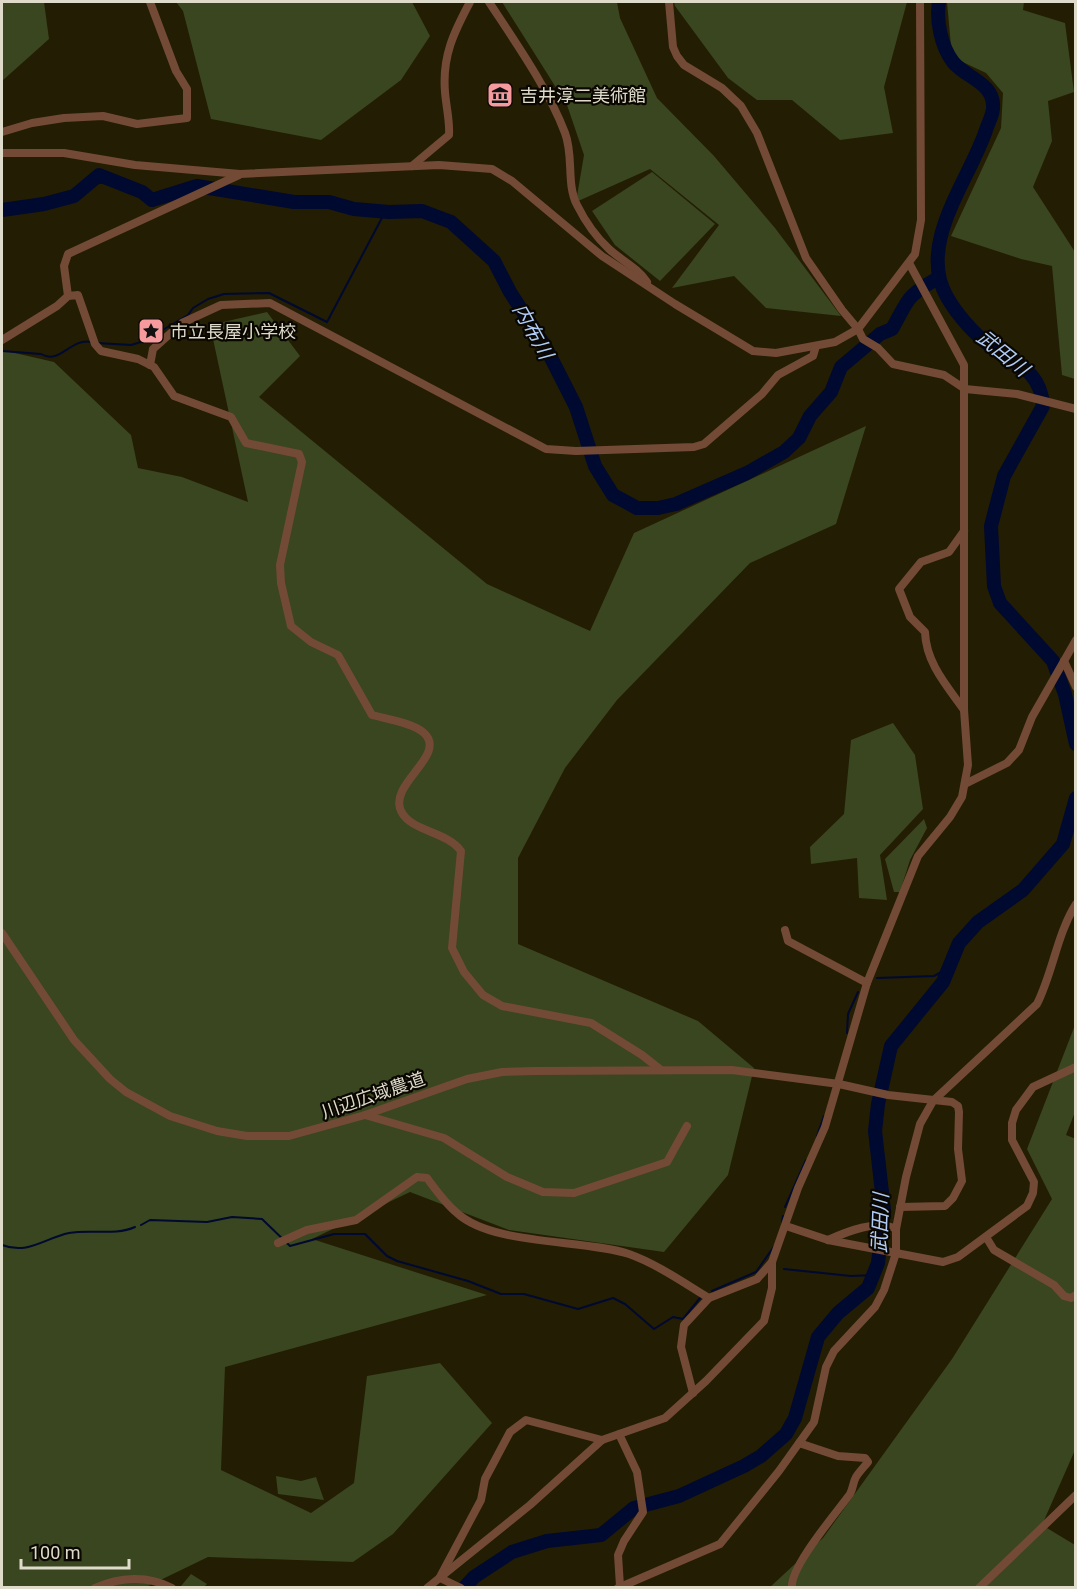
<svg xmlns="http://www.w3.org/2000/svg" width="1077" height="1589" viewBox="0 0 1077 1589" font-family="Roboto,'Noto Sans JP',sans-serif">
  <rect width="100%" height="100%" fill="#231d03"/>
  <g fill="#39461f">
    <polygon points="2,2 44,2 49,39 2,81"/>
    <polygon points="176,2 412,2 430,36 401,80 321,140 211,119 183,11"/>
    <polygon points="502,2 617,2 620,18 657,98 714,156 775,228 841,316 766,308 734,276 672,288 719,225 650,169 576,202 584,155 567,105"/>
    <polygon points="674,2 907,2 884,87 893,133 840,140 792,100 757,100 728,78 675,6"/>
    <polygon points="947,2 1024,2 1023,10 1065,23 1074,92 1048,101 1052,141 1033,187 1075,252 1075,379 1062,375 1052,266 1021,259 951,236 1001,128 1003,93 986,73 952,57"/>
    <polygon points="652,172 715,224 660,281 615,245 592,211"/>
    <polygon points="267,312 300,356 259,397 487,584 590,631 634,533 866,426 836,524 750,563 617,700 565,768 518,858 518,944 698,1021 754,1068 728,1175 664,1252 509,1230 410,1192 312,1239 487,1295 225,1367 221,1470 311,1513 354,1483 367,1376 440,1363 492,1423 393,1534 353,1562 208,1557 146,1587 2,1588 2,350 54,362 131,435 138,468 182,477 248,502 210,325"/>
    <polygon points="893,723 915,755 923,809 880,855 887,900 859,898 857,858 811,864 810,847 844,814 851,740"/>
    <polygon points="924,819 927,828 910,860 900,892 894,892 885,859"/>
    <polygon points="1075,1025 1075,1112 1066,1135 1076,1139 1075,1450 1042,1525 1075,1545 1075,1587 769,1588 823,1538 952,1359 1052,1199 1027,1149"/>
    <polygon points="276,1476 301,1481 316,1477 324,1500 278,1494"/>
    <polygon points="191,1574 207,1584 204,1587 181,1586"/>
  </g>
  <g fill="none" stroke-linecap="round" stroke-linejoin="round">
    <g stroke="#000930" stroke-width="2">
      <polyline points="97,343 131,345 144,341 188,315 193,308 208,299 224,294 269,293 327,322 385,212"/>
      <path d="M2,351L41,354C60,365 70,338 91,342"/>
      <polyline points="877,978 934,976 949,968"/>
      <polyline points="847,1033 848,1014 858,992"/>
      <polyline points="817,1136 824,1116"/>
      <polyline points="785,1207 806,1160"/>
      <polyline points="782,1223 783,1216"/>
      <polyline points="141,1225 150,1220 207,1222 232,1217 262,1219 290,1246 334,1234 365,1234 387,1256 397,1261 468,1281 501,1294 524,1294 578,1309 613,1298 625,1304 654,1329 673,1317 683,1319 700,1298"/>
      <path d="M2,1245C28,1255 45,1238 69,1233C91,1229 115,1236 135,1227"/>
      <polyline points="784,1269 851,1276 875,1275"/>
      <polyline points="712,1291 756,1272 775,1245"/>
    </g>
    <g stroke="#000930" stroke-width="14">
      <path d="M939,2C936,21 941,46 953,62C966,78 995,83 993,108C993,115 988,123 986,130C970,179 916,244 947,297C956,313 973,333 989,345C1014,364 1041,369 1043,406L1004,476L991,526L994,586L1000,603L1053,661L1065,694L1076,744"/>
      <path d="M2,210L44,204L74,196L99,175L142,192L152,200L197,186L294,202H329L354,209L389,212L422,211L451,222L494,261L510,292L545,346L576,407L595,466L613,495L637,508H658L676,504L747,473L784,452L799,438L810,416L831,392L841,367L880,334L892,329C909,299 905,297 938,278"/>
      <polyline points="464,1588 474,1577 512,1552 547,1541 601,1535 634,1508 679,1496 744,1466 761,1456 786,1434 795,1418 818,1337 838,1313 868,1288 878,1263 884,1210 875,1131 878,1104 891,1046 943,982 959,943 978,922 1023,890 1063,844 1076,798"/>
    </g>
    <g stroke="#734a36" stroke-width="8">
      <path d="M489,2C514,40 549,90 565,133C574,156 566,184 577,205C585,221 596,237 609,249C622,261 637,267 647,282"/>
      <polyline points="669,2 673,47 677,56 684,65 722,88 741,106 757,133 806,258 842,310 858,329 863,339 878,348 893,364 944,375 965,389 1017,394 1076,409"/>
      <polyline points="2,132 32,123 64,118 103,116 137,124 187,118 187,89 176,71 150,2"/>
      <polyline points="2,153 64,153 135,165 240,174 439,165 492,169 512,181 602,256 675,304 753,351 776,353 835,342 858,329 915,254 921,220 920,2"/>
      <path d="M412,166L449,135C450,121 446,106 445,92C442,56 454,32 470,2"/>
      <polyline points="68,296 64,266 68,254 239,175"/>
      <path d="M2,340L57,306L68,296L78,295L95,344L101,351L138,359L154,367L174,396L231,417L246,443L299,454L302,462L280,565L281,583L291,626L311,642L338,655L372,715C387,719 413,723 424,733C448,755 388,784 401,811C411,832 447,831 461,851L452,948L464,972L483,995L502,1006L591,1023L642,1055L661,1070"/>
      <polyline points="150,365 153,349 182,323 221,305 270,303 546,449 576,451 694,447 704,444 762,394 778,375 813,356 816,346"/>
      <path d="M964,531L949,552L921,562L899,589L910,617L925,632C926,663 947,686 964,710"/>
      <polyline points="1064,661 1076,687"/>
      <polyline points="965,784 1007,763 1019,750 1032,717 1076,640"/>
      <polyline points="785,930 788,941 867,983"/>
      <polyline points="2,933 74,1040 110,1079 126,1092 170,1116 217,1131 247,1136 289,1136 365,1115 467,1079 502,1072 535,1071 732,1070 839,1084 888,1095 952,1102 958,1106 959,1112 958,1149 962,1181 953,1198 945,1206 900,1207"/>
      <polyline points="365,1115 444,1138 507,1177 543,1192 574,1193 667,1162 687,1126"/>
      <polyline points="786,1226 828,1240 943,1262 958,1257 1027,1206 1033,1193 1034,1182 1012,1140 1012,1123 1016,1110 1033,1087 1076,1067"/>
      <polyline points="986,1237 994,1250 1054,1285 1064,1296 1071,1298 1076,1295"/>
      <path d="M828,1240C846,1232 877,1219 896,1229"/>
      <path d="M278,1243L307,1230L356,1220L417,1177L427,1178C436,1190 445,1203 457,1213C493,1246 584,1239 629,1254C657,1264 684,1283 709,1298"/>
      <polyline points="693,1393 681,1347 684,1325 709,1298 757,1279 772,1262"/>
      <polyline points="619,1434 637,1472 643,1512 624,1541 618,1555 620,1586"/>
      <polyline points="440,1577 481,1500 485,1479 510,1432 526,1420 602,1440"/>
      <polyline points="440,1578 461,1588"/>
      <path d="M95,1588C119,1577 148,1575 172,1588"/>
      <polyline points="427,1588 530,1505 602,1440 665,1418 706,1381 764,1321 772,1288 772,1262 798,1188 825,1127 867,983 918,856 950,817 962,797 968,765 964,710 964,365 909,263"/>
      <path d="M618,1588L720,1544L779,1471L814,1422L826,1367L834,1351L875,1307L884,1290L896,1253V1229L906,1177L920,1124L933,1101L1037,1004C1053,972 1057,934 1076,904"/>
      <path d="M792,1588C789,1568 837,1512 850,1494C853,1489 853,1482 856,1477C859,1472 864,1467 868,1462L865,1458L838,1456L799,1443"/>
      <polyline points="979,1588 1076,1495"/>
    </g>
  </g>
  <defs>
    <g id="museum-square" transform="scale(1.35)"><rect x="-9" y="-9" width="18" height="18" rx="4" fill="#f59b9e" stroke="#0a0701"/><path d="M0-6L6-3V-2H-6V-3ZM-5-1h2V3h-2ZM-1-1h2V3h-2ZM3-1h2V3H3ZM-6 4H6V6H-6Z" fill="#111"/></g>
    <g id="sight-square" transform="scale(1.35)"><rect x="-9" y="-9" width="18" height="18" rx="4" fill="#f59b9e" stroke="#0a0701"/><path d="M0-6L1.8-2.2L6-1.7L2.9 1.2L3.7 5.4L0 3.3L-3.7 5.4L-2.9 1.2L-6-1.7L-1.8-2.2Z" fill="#111"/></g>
  </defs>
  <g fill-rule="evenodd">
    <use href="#museum-square" x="500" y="95"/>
    <use href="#sight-square" x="151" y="331"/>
  </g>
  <g text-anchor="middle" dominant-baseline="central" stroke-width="4.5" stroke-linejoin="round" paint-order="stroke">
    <g font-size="18" fill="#dfdbcb" stroke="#0a0701" text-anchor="start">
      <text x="520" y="95">吉井淳二美術館</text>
      <text x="170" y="331">市立長屋小学校</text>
    </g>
    <g font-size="18" fill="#dfdbcb" stroke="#0a0701">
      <text transform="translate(373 1095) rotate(-19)">川辺広域農道</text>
    </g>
    <g font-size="20" font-style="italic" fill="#b0cbf6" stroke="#0a0701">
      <text transform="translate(533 331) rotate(61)">内布川</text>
      <text transform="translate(1003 353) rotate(39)">武田川</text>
      <text transform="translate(880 1223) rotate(-88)">武田川</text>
    </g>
  </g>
  <rect width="1077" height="1589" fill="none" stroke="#dfdbcb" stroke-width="6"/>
  <path d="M21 1559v9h108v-9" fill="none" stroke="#dfdbcb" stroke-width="3"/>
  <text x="30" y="1559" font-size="18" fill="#dfdbcb" stroke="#0a0701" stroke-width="4.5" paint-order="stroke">100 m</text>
</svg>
